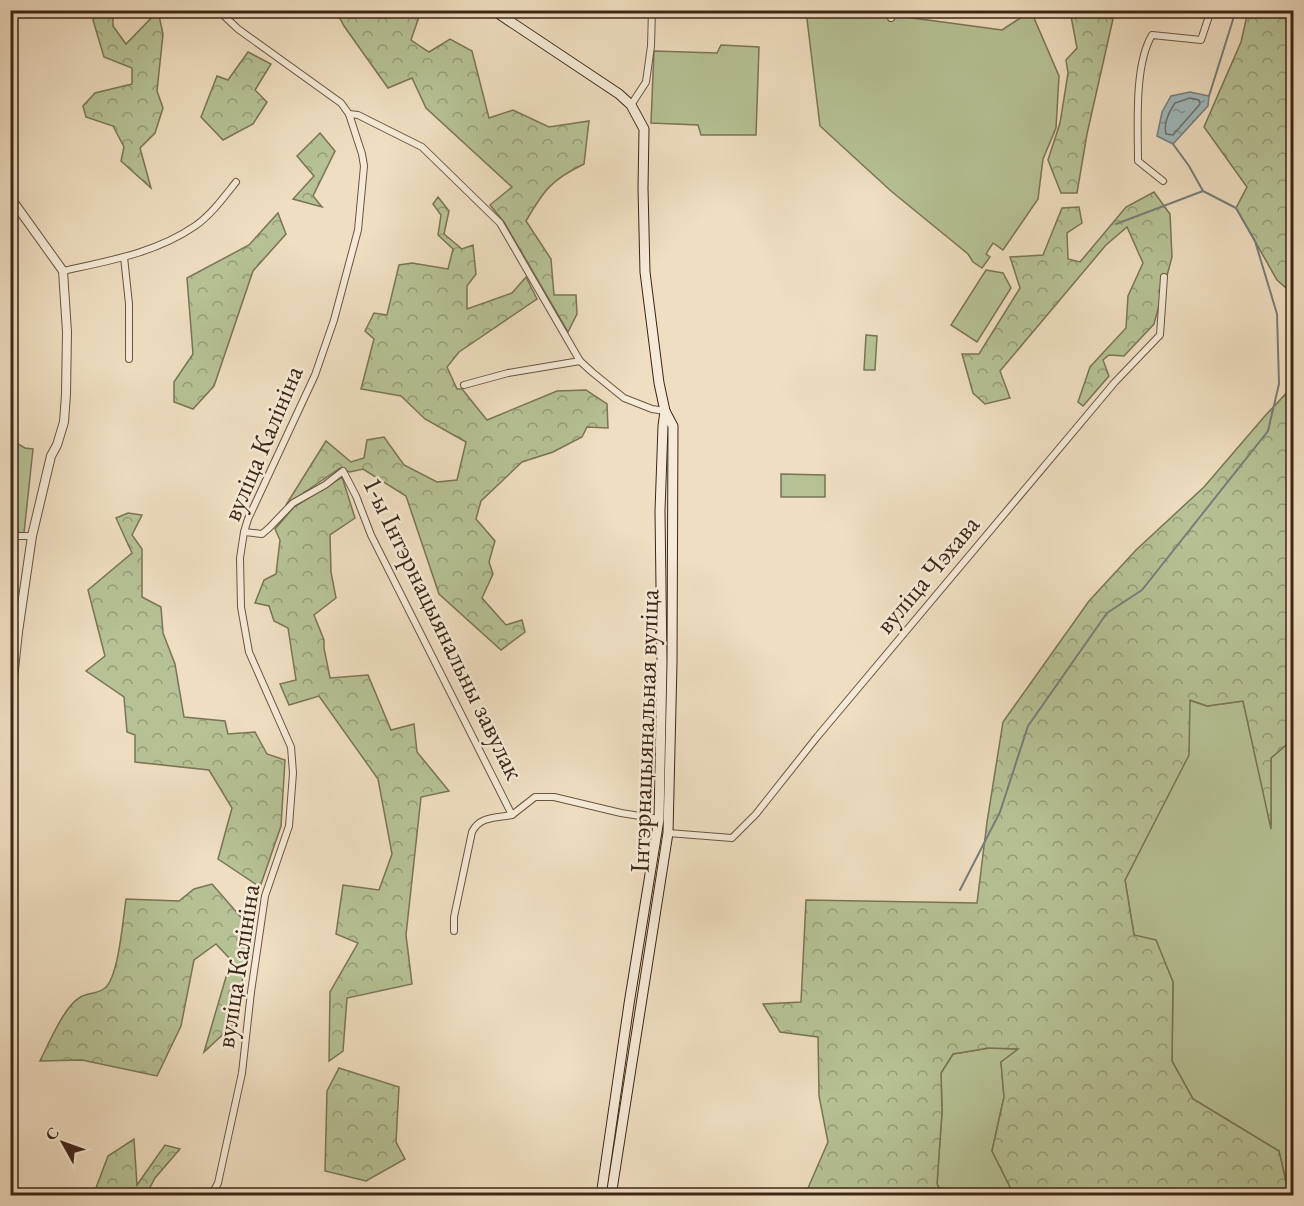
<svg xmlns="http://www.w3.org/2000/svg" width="1304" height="1206" viewBox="0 0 1304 1206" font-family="'EB Garamond',serif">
  <defs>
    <pattern id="forest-crowns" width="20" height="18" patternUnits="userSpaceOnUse" patternTransform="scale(1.5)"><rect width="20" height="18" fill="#b6c295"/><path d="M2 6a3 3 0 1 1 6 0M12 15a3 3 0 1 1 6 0" fill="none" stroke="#959d79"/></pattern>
    <pattern id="water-ripples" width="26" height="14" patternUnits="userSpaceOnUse" patternTransform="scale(1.5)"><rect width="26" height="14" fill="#9eb9bd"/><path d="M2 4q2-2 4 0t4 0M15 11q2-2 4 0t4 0" fill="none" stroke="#829699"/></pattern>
  </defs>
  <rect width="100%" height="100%" fill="#efdec1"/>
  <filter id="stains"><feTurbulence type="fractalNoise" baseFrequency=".00333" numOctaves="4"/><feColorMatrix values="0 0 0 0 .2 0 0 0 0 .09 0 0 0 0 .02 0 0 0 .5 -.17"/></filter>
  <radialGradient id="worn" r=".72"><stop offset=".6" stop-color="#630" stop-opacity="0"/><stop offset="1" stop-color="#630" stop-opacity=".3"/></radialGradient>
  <g fill="#b6c295" stroke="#7a7456" stroke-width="1.5">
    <polygon points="806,11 897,11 898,16 1002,30 1031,11 1059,76 1056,128 1043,159 1038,199 1003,250 993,243 986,254 990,257 982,268 973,262 968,254 891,191 820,126"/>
    <polygon points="721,45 759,47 756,135 701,135 698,125 651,123 654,51 717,53"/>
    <polygon points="986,270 1003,273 1011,288 977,342 951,325"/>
    <polygon points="866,335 877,336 875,370 864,370"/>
    <polygon points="11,440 25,448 33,449 24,533 11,532"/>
    <polygon points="781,474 825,475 825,497 781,497"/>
    <polygon points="1189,700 1207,706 1243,701 1271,825 1271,758 1293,739 1293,1195 1289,1195 1279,1151 1193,1099 1172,1061 1173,982 1134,935 1125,880 1188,755"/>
    <polygon points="989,1048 1019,1049 1001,1062 1004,1097 992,1151 1014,1195 943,1195 937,1184 942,1112 941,1073 953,1054"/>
  </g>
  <g fill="url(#forest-crowns)" stroke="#7a7456" stroke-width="1.5">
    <polygon points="99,11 116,11 113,13 113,26 126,44 158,11 163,34 157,91 163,108 155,133 140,148 151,188 121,161 124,147 113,126 86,117 83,106 95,93 132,84 132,68 104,57 93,20"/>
    <path d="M336,11H421L411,40L429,52L450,39L472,51L489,118L513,110L549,127L589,121L584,164C551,180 544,190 526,221L551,259L554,295H576L577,314L568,332L504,222L490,205L512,187L426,108L412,78L388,88L344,26Z"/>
    <polygon points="1070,11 1088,11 1088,13 1113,19 1087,134 1077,193 1061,193 1048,160 1060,123 1068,73 1066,60 1077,48"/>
    <polygon points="1248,11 1293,11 1293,294 1277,280 1236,208 1247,187 1204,127 1241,42"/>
    <polygon points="248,52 271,64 255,90 267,102 253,124 223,140 201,117 217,76 228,80"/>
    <polygon points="320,133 335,151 313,196 322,207 293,199 314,176 297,156"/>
    <polygon points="1154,192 1170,214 1172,257 1154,324 1124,356 1109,355 1103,360 1109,376 1083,406 1078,402 1090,367 1126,328 1128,296 1143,263 1127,227 1106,245 1000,371 1010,398 985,404 973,393 962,354 979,354 1020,288 1010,257 1043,255 1062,208 1079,207 1082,223 1067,233 1068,259 1080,262 1126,207"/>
    <polygon points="438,197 449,211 444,234 462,249 473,245 476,274 467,286 467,309 512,293 526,277 537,299 459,352 447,367 457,389 462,389 487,420 557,391 586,390 607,404 608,428 587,427 582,437 553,452 522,462 481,501 476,519 495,541 489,562 493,574 482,598 506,625 522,620 525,632 501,650 439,594 406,496 363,469 350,472 340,468 286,505 326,441 351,462 364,458 367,440 384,437 404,465 437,482 457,480 466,442 425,419 401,396 361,389 374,339 365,331 374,313 387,315 399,265 412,263 448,269 453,249 438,235 441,215 433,204"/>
    <polygon points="278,213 286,234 253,271 214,386 193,409 174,402 174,382 193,354 187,278 249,245"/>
    <polygon points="1293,386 1293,739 1271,758 1271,829 1243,701 1207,706 1190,700 1189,755 1125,880 1134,935 1156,940 1173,982 1172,1061 1193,1099 1279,1151 1289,1195 1014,1195 992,1151 1004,1097 1001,1062 1018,1049 989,1048 953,1054 941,1073 942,1112 937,1184 943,1195 805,1195 828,1142 819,1096 818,1037 780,1032 763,1004 801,1002 806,900 977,903 987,822 1003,722 1089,601 1136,550 1204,487 1264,417"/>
    <polygon points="342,477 355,518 330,535 331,572 336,598 314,615 324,640 324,648 330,678 368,675 391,730 414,724 417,752 449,791 421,797 406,935 412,984 347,998 343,1051 329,1061 330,992 358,943 336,934 343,885 379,890 392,854 378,779 319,696 289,705 280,684 296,680 288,628 274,621 269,606 255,603 264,580 276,574 280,540 275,529 294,507"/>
    <polygon points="128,513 142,515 132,535 142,549 142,597 161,607 163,633 175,664 184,717 225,721 228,734 255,732 267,754 285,760 281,826 260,887 218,859 232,808 209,770 135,762 135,735 127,732 124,697 86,671 105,656 88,590 132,553 116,518"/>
    <path d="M212,884L252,930L234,1024L204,1052L231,960L216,944L194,960L181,1026L157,1076L82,1060L40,1061C48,1045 64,1007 79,998C86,993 98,994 105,988C119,976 123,918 126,899L179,901L194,889Z"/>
    <polygon points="339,1068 399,1087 396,1142 405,1159 366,1181 325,1171 327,1091"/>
    <polygon points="134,1139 137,1185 165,1145 180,1149 155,1178 146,1195 96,1195 96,1188 108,1156"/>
  </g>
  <polygon fill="url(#water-ripples)" stroke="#777e7b" stroke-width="1.5" points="1190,92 1209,96 1208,106 1173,144 1157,136 1162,112 1171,96"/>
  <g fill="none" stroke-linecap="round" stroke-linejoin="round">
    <path stroke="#6e706a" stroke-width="1.5" d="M1190,98L1199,100L1200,104L1173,135L1166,134C1163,123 1169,112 1175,103Z"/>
    <g stroke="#777e7b" stroke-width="2">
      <polyline points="1209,96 1236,10"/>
      <polyline points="1116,224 1203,191"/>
      <polyline points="960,890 1000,812 1028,726 1107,613 1142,590 1268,431 1279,384 1277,314 1255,241 1236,208 1203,191 1189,166 1173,144"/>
    </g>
    <g stroke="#6a5442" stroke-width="8">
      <g id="minor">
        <polyline points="889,10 891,18"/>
        <polyline points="507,21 511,14 516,10"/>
        <polyline points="631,105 646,82 651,46 652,10"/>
        <polyline points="349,114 358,115 422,147 500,223 580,361 592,372 624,398 652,409 665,411"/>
        <path d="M1163,181L1138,161C1138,125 1134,65 1152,35L1201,40L1211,10"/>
        <polyline points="124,257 129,304 129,359"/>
        <path d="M63,271C108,261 156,253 195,226C211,215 224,197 236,182"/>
        <polyline points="464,385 508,373 580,361"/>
        <path d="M244,532L262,534L269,528L293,503L325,485L343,471L356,496L371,535L512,815C496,818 480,816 472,832L454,917V931"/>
        <polyline points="10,536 32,536"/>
        <polyline points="512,815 535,797 554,797 621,813 659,819"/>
        <polyline points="668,833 732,838 756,814 817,737 1115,382 1160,335 1164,277"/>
        <polyline points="211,1196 218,1183 242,1073 251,992 265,896 289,826 293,773 291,747 249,652 241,607 240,558 244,532 248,519 315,375 334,320 358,230 364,166 362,154 349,114 341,103 238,29 218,10"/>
      </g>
    </g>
    <g stroke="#6a5442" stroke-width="10">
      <polyline id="tertiary" points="10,197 63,271 67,332 66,394 64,422 57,445 51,456 32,536 18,632 10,706"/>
    </g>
    <g stroke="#3d2617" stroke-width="11">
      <g id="secondary">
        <polyline points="493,10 619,94 631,105 644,129 643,188 645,272 659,383 665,411 663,426 660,511 662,663 659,819 629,1004 601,1196"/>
        <polyline points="611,1196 668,833 672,663 673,426 665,411"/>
      </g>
    </g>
    <use href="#minor" stroke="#f5ead7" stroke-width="6"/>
    <use href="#tertiary" stroke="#f5ead7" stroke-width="8"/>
    <use href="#secondary" stroke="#f5ead7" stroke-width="9"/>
  </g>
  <g text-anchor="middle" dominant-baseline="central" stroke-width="5" stroke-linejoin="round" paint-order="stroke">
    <g font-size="27" fill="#3d2617" stroke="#f5ead7">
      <text transform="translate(262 443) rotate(-67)">вуліца Калініна</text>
      <text transform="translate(927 574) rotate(-50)">вуліца Чэхава</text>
      <text transform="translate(444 628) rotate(64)">1-ы Інтэрнацыянальны завулак</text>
      <text transform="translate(644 731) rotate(-88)">Інтэрнацыянальная вуліца</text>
      <text transform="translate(237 966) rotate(-81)">вуліца Калініна</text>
    </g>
  </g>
  <rect width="1304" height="1206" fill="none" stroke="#efdec1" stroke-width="36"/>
  <rect x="12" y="12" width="1280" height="1182" fill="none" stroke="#3d2617" stroke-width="3"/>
  <rect x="18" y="18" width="1268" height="1170" fill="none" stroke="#3d2617" stroke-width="1.5"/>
  <g transform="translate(63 1143) rotate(310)" stroke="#f5ead7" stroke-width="4.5" paint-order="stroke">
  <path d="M0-4.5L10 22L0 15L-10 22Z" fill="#3d2617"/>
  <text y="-9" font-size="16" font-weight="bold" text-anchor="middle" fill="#3d2617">С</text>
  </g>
  <rect width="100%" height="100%" filter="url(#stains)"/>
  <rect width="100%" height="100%" fill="url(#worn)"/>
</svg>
